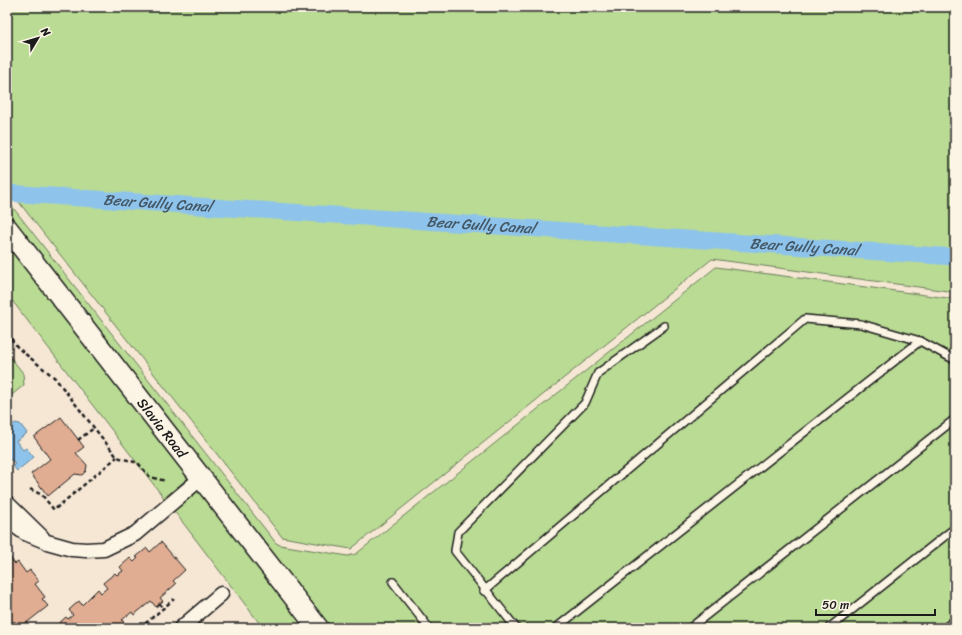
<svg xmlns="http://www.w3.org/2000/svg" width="962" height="635" viewBox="0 0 962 635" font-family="Sriracha,sans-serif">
  <rect width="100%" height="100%" fill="#f6e7d5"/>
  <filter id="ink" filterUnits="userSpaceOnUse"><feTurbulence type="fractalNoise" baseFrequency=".025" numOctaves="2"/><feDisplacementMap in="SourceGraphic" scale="8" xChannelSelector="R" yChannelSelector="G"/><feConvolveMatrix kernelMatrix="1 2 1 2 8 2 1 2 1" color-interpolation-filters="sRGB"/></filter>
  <g filter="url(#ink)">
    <g fill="#b9db94" stroke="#6a7c58">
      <polygon points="7,7 955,7 955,292 712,259 351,549 282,537 7,187"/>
      <polygon points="7,200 276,543 280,545 348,556 356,554 716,267 955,299 955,628 330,628 7,214"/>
      <polygon points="7,244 188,478 164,498 7,294"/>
      <polygon points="7,353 23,373 24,385 7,399"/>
      <polygon points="198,491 306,628 263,628 174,511"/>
    </g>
    <polygon fill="#8ec4ec" stroke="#608199" points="15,423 20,424 27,433 16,441 23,450 26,448 34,457 17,471 13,466 15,464 12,460 7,459 7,429"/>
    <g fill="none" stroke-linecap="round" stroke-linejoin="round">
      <path stroke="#8ec4ec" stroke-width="17" id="s1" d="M7,193L955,257"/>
    </g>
    <g fill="#e0ad93" stroke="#1c1c1c">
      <polygon points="61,417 84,447 76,453 87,465 86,471 82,475 75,474 48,496 31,474 50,459 34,437"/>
      <polygon points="161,542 185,570 173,581 176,584 160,598 163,601 156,607 151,601 134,615 132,612 122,620 126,625 122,628 60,628 57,625 66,617 68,619 73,615 69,610 79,601 82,605 98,589 101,593 107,588 103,583 115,573 117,575 123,571 120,567 130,558 134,562 138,558 136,557 147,548 150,552"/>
      <polygon points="7,549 10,552 7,554 15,564 18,562 26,573 30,570 39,581 35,584 45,597 42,599 48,606 20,628 14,621 10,624 7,620"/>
    </g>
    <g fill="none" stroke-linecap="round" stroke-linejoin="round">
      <g stroke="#1c1c1c" stroke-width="10">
        <g id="lane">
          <polyline points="393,582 429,628"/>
          <polyline points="484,591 805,319 861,324 920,341 955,360"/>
          <polyline points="516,628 455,551 458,532 585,403 598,373 664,326"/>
          <polyline points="556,628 920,341"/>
          <polyline points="690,628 955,419"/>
          <polyline points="829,628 955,528"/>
          <polyline points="945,628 955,620"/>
        </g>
      </g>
      <g stroke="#1c1c1c" stroke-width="17">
        <g id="street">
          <polyline points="7,503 42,537"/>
          <polyline points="7,520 25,533 47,542 72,549 86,550 104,549 135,534 200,479"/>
          <polyline points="181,628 221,594"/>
        </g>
      </g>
      <g stroke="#1c1c1c" stroke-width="23">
        <g id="secondary">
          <path id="s2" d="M7,228L318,628"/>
        </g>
      </g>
      <g stroke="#1c1c1c" stroke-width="2.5" stroke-dasharray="4 3" stroke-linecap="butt">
        <polyline points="7,333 18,348 55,378 117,457 138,463 150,477 166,481"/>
        <polyline points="78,440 94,428"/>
        <polyline points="30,489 42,495 54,510 117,457"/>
        <polyline points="159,603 163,608"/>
        <polyline points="140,628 174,599"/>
      </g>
      <use href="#lane" stroke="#fcf5e5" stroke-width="7"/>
      <use href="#street" stroke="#fcf5e5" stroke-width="14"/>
      <use href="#secondary" stroke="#fcf5e5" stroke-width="20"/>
    </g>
  </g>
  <g text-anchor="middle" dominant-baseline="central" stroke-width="3.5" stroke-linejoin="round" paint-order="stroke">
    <g font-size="14" fill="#1c1c1c" stroke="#fcf5e5">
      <text stroke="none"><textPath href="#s2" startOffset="253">Slavia Road</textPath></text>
    </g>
    <g font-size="15" font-style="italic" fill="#445765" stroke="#fcf5e5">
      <text stroke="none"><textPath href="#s1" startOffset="151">Bear Gully Canal</textPath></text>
      <text stroke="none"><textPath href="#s1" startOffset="475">Bear Gully Canal</textPath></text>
      <text stroke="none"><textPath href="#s1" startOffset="799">Bear Gully Canal</textPath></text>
    </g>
  </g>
  <rect width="962" height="635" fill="none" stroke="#fcf5e5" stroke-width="24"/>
  <rect x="12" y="12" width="938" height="611" fill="none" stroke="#1c1c1c" stroke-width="1.5" filter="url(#ink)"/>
  <g transform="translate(38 38) rotate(52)" stroke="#fcf5e5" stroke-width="3" paint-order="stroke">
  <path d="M0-3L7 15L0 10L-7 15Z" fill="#1c1c1c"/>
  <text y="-6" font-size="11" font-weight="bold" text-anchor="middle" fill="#1c1c1c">N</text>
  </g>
  <path d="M816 609v6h119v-6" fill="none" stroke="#1c1c1c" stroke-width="2"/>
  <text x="822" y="609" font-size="12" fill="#1c1c1c" stroke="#fcf5e5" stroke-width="3" paint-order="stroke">50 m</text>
</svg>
